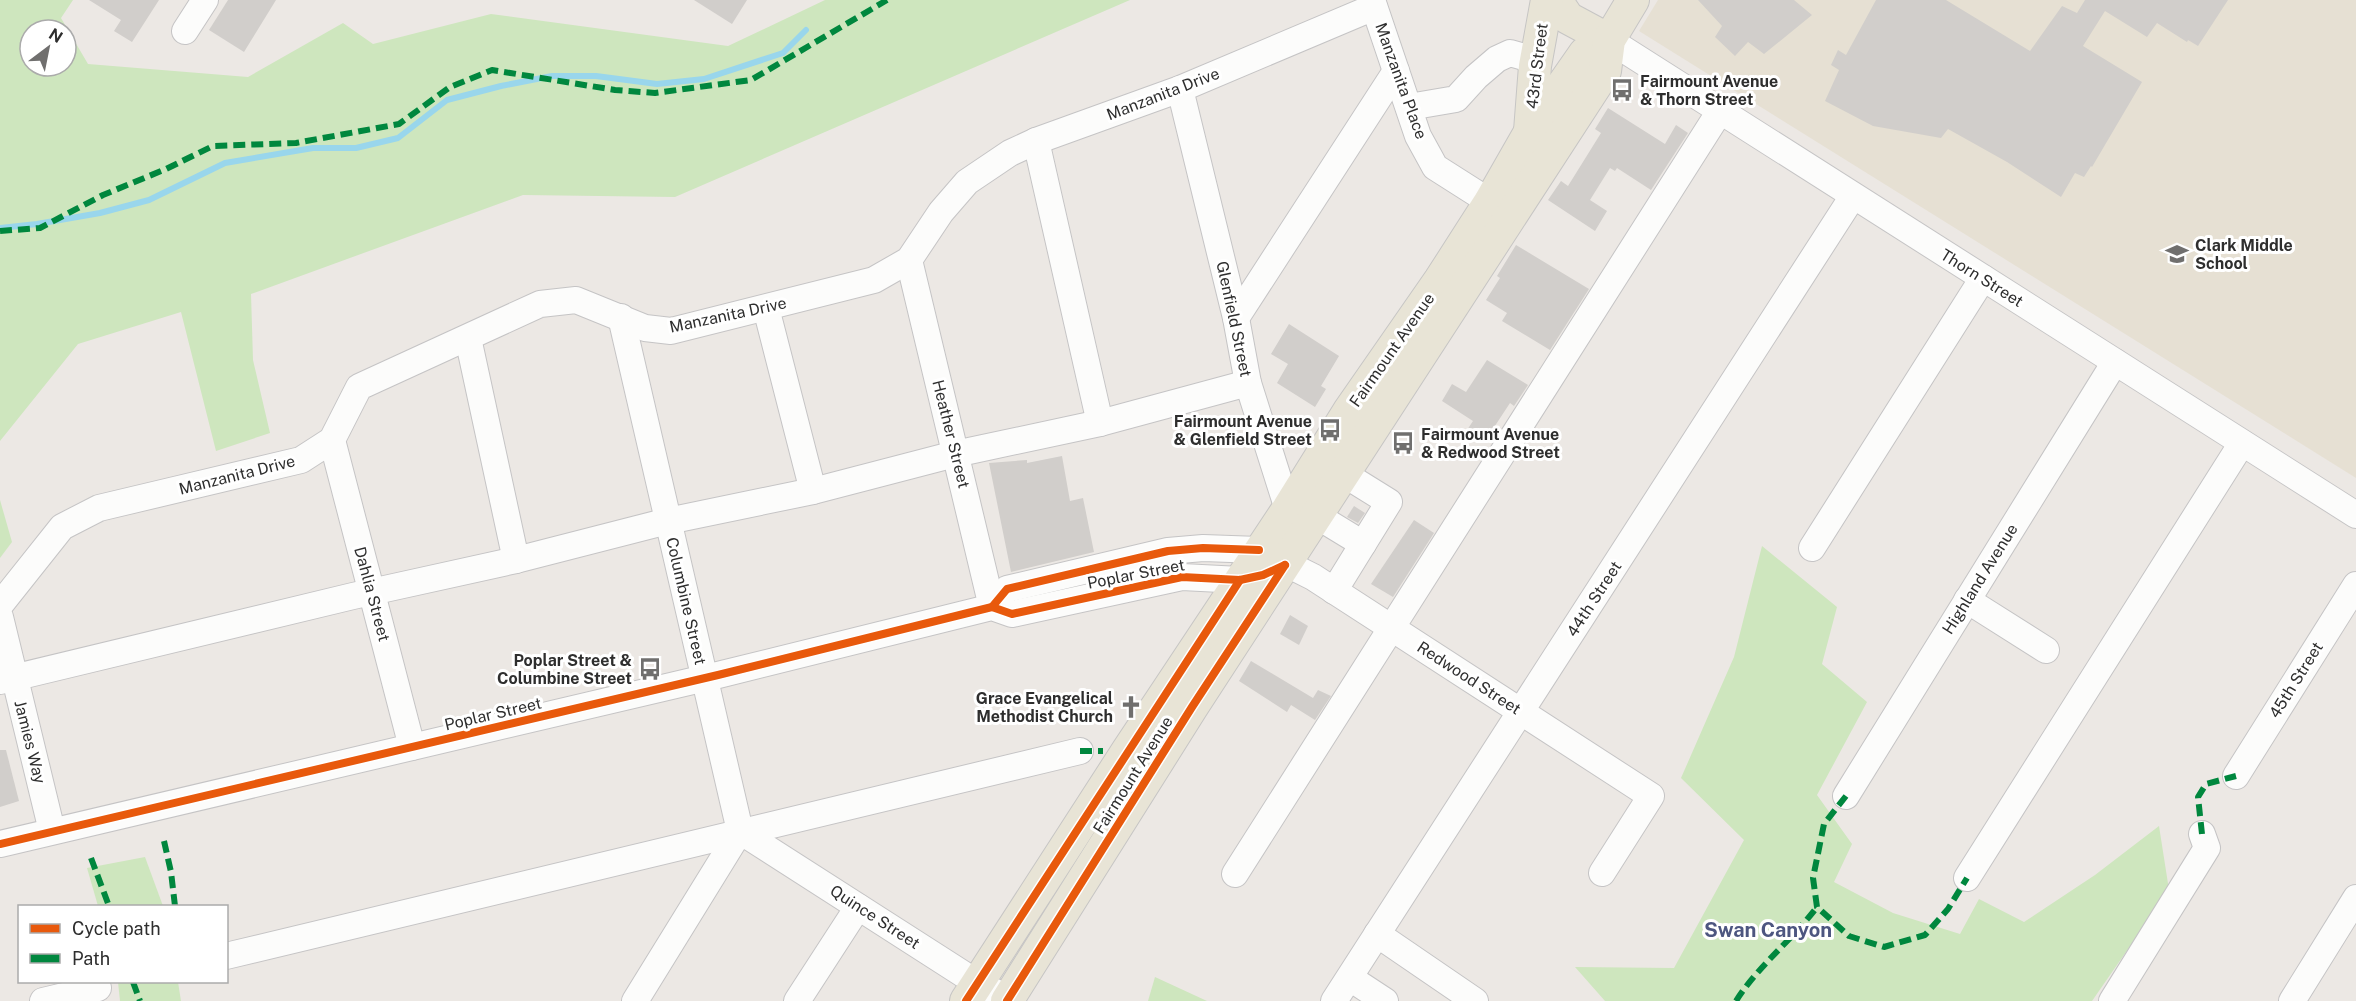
<svg xmlns="http://www.w3.org/2000/svg" width="2356" height="1001" viewBox="0 0 2356 1001" font-family="'Public Sans',sans-serif">
  <rect width="100%" height="100%" fill="#ece8e4"/>
  <polygon fill="#e6e0d3" points="1658,0 2356,0 2356,478 1639,31"/>
  <g fill="#cee6be" fill-rule="evenodd">
    <path d="M0,0H73L61,18L88,64L248,77L343,23L373,44L491,14L728,46L825,0H1130L675,197L523,195L251,294L253,360L270,433L216,451L181,312L78,344L0,441ZM30,30H66V66H30Z"/>
    <polygon points="0,500 12,542 0,558"/>
    <polygon points="1762,546 1837,607 1822,664 1867,702 1817,795 1852,844 1834,882 1893,913 1960,934 1979,899 2024,922 2095,875 2159,826 2169,890 2092,1001 1605,1001 1575,967 1674,968 1744,840 1681,778 1734,657"/>
    <polygon points="145,857 163,906 98,906 87,868"/>
    <polygon points="1155,977 1207,1001 1148,1001"/>
    <polygon points="118,982 178,982 181,1001 120,1001"/>
  </g>
  <g fill="none" stroke-linecap="round" stroke-linejoin="round">
    <polyline stroke="#99d6ec" stroke-width="6" points="0,228 37,224 100,213 149,200 225,163 313,148 356,148 398,138 447,100 501,86 552,76 596,76 657,84 704,79 783,53 806,30"/>
  </g>
  <g fill="#d1cecb">
    <polygon points="89,0 159,0 132,42 114,31 121,20"/>
    <polygon points="228,0 276,0 244,52 209,30"/>
    <polygon points="694,0 747,0 732,24"/>
    <polygon points="1698,0 1794,0 1812,15 1764,54 1748,42 1735,56 1715,37 1722,26"/>
    <polygon points="1876,0 1946,0 2030,51 2062,6 2077,13 2085,0 2228,0 2198,46 2188,40 2187,42 2157,23 2147,37 2105,11 2083,46 2142,82 2092,167 2091,166 2084,177 2075,173 2061,197 2007,162 1948,129 1941,138 1873,126 1825,101 1839,70 1831,65 1838,50 1846,55"/>
    <polygon points="1608,108 1665,144 1676,125 1688,133 1651,190 1617,168 1615,171 1610,168 1590,200 1607,211 1595,231 1548,200 1561,181 1568,186 1601,133 1595,129"/>
    <polygon points="1516,245 1589,289 1550,350 1502,321 1507,313 1486,300 1500,278 1497,276"/>
    <polygon points="1289,324 1339,356 1321,386 1326,389 1315,407 1277,383 1288,364 1271,354"/>
    <polygon points="1487,360 1528,385 1514,406 1510,403 1485,441 1467,430 1473,421 1442,401 1452,384 1466,392"/>
    <polygon points="1062,456 1070,501 1083,498 1094,552 1011,572 989,463 1027,460 1027,463"/>
    <polygon points="1354,506 1365,513 1358,523 1347,517"/>
    <polygon points="1414,520 1434,533 1393,597 1371,584"/>
    <polygon points="1290,615 1308,626 1299,645 1280,634"/>
    <polygon points="1251,661 1313,698 1318,690 1331,696 1315,720 1291,705 1287,712 1239,681"/>
    <polygon points="0,750 6,750 19,801 0,807"/>
  </g>
  <g fill="none" stroke-linecap="round" stroke-linejoin="round">
    <g stroke="#c5c4c5" stroke-width="28">
      <g id="minor">
        <polyline points="1372,0 1418,136 1435,167 1490,202"/>
        <polyline points="185,31 205,0"/>
        <polyline points="1609,40 2356,515"/>
        <polyline points="1180,89 1236,318 1248,383 1292,522"/>
        <polyline points="1409,107 1456,99 1476,77 1497,59 1510,53 1524,57 1535,66"/>
        <polyline points="1036,141 1100,423"/>
        <polyline points="909,260 992,607"/>
        <polyline points="766,308 813,491"/>
        <polyline points="621,317 740,831 635,1001"/>
        <polyline points="1236,318 1396,71"/>
        <polyline points="468,338 516,560"/>
        <polyline points="332,440 412,747"/>
        <polyline points="1317,516 1363,544"/>
        <polyline points="1812,548 1983,278"/>
        <polyline points="1334,591 1389,502 1344,474"/>
        <polyline points="1967,600 2046,650"/>
        <polyline points="0,605 62,527 99,508 301,460 332,440 359,387 540,304 576,300 645,328 671,331 874,280 909,260 941,212 967,182 1010,153 1036,141 1180,89 1374,7"/>
        <polyline points="992,607 1007,589 1168,551 1203,548 1259,550 1313,577 1651,796 1602,873"/>
        <polyline points="0,617 52,831"/>
        <polyline points="0,681 353,596 516,560 668,521 813,491 955,454 1100,423 1248,383"/>
        <polyline points="2236,776 2356,585"/>
        <polyline points="1846,796 2115,362"/>
        <polyline points="740,831 963,974 1011,1001"/>
        <polyline points="0,844 718,675 992,607 1012,614 1182,577 1240,580 1257,576"/>
        <polyline points="1235,874 1720,111"/>
        <polyline points="1967,878 2242,443"/>
        <polyline points="1377,934 1475,1001"/>
        <polyline points="226,956 1080,751"/>
        <polyline points="1350,978 1385,1001"/>
        <polyline points="43,1001 98,988"/>
        <polyline points="797,1001 858,907"/>
        <polyline points="1334,1001 1853,196"/>
        <polyline points="2112,1001 2207,848 2202,834"/>
        <polyline points="2292,1001 2356,898"/>
      </g>
    </g>
    <g stroke="#c6c5c4" stroke-width="34">
      <g id="major">
        <polyline points="1556,0 1568,18 1609,40"/>
        <polyline points="1530,131 1535,66 1547,0"/>
        <polyline points="966,1001 1128,750 1288,509 1349,411 1440,280 1490,202 1530,132 1585,53 1609,40"/>
        <polyline points="1007,1001 1192,707 1605,71 1609,40 1633,0"/>
      </g>
    </g>
    <use href="#minor" stroke="#fcfcfb" stroke-width="26"/>
    <use href="#major" stroke="#e8e4d6" stroke-width="32"/>
    <g stroke="#00873e" stroke-width="6" stroke-dasharray="12 6" stroke-linecap="butt">
      <polyline points="0,231 40,228 103,195 166,169 213,146 296,143 399,124 450,87 492,70 615,90 655,93 751,80 887,0"/>
      <polyline points="1080,751 1103,751"/>
      <polyline points="1846,796 1824,824 1813,878 1817,907 1849,936 1884,947 1925,935 1948,909 1967,878"/>
      <polyline points="2202,834 2198,797 2206,784 2236,776"/>
      <polyline points="164,841 171,872 175,906"/>
      <polyline points="91,858 109,906"/>
      <polyline points="133,982 140,1001"/>
      <path d="M1736,1001C1758,966 1792,940 1817,907"/>
    </g>
    <g stroke="#fff" stroke-width="11">
      <g id="cycleway">
        <polyline points="992,607 1007,589 1168,551 1203,548 1259,550"/>
        <polyline points="0,844 718,675 992,607 1012,614 1182,577 1240,580 1263,575 1285,565"/>
        <polyline points="966,1001 1240,580"/>
        <polyline points="1007,1001 1192,707 1285,565"/>
      </g>
    </g>
    <use href="#cycleway" stroke="#e8590c" stroke-width="8"/>
  </g>
  <defs>
    <g id="bus-bare" transform="scale(1.8)"><path d="M-5-6H5V4H4V6H2V4H-2V6H-4V4H-5ZM-3.5-4V0h7V-4ZM-3.5 1.2v1.5H-2V1.2ZM2 1.2v1.5H3.5V1.2Z" fill="#706f6e" stroke="#fff" stroke-width="2.5" paint-order="stroke"/></g>
    <g id="school-bare" transform="scale(1.8)"><path d="M0-5L7-2L0 1L-7-2ZM-4 1L0 2.5L4 1V4Q0 6-4 4Z" fill="#706f6e" stroke="#fff" stroke-width="2.5" paint-order="stroke"/></g>
    <g id="church-bare" transform="scale(1.8)"><path d="M-1.2-6h2.4v3.5h3.3v2.4h-3.3V6h-2.4V-.1h-3.3v-2.4h3.3Z" fill="#706f6e" stroke="#fff" stroke-width="2.5" paint-order="stroke"/></g>
  </defs>
  <g fill-rule="evenodd">
    <use href="#bus-bare" x="1622" y="90"/>
    <use href="#school-bare" x="2177" y="254"/>
    <use href="#bus-bare" x="1330" y="430"/>
    <use href="#bus-bare" x="1403" y="443"/>
    <use href="#bus-bare" x="650" y="669"/>
    <use href="#church-bare" x="1131" y="707"/>
  </g>
  <g text-anchor="middle" dominant-baseline="central" stroke-width="6" stroke-linejoin="round" paint-order="stroke">
    <g font-size="16" fill="#2e2e2e" stroke="#fff">
      <text transform="translate(1537 66) rotate(-83)">43rd Street</text>
      <text transform="translate(1401 81) rotate(70)">Manzanita Place</text>
      <text transform="translate(1163 94) rotate(-21)">Manzanita Drive</text>
      <text transform="translate(1982 278) rotate(32)">Thorn Street</text>
      <text transform="translate(728 315) rotate(-12)">Manzanita Drive</text>
      <text transform="translate(1234 319) rotate(78)">Glenfield Street</text>
      <text transform="translate(1392 350) rotate(-55)">Fairmount Avenue</text>
      <text transform="translate(951 434) rotate(76)">Heather Street</text>
      <text transform="translate(237 475) rotate(-14)">Manzanita Drive</text>
      <text transform="translate(1136 574) rotate(-11)">Poplar Street</text>
      <text transform="translate(1980 579) rotate(-58)">Highland Avenue</text>
      <text transform="translate(372 594) rotate(75)">Dahlia Street</text>
      <text transform="translate(1594 599) rotate(-57)">44th Street</text>
      <text transform="translate(686 601) rotate(77)">Columbine Street</text>
      <text transform="translate(1469 678) rotate(33)">Redwood Street</text>
      <text transform="translate(2296 680) rotate(-58)">45th Street</text>
      <text transform="translate(493 714) rotate(-13)">Poplar Street</text>
      <text transform="translate(30 742) rotate(76)">Jamies Way</text>
      <text transform="translate(1133 775) rotate(-58)">Fairmount Avenue</text>
      <text transform="translate(875 917) rotate(33)">Quince Street</text>
    </g>
    <g font-size="16" font-weight="bold" fill="#2e2e2e" stroke="#fff" text-anchor="start">
      <text x="1640" y="81">Fairmount Avenue<tspan x="1640" dy="18">&amp; Thorn Street</tspan></text>
      <text x="2195" y="245">Clark Middle<tspan x="2195" dy="18">School</tspan></text>
      <text x="1312" y="421" text-anchor="end">Fairmount Avenue<tspan x="1312" dy="18">&amp; Glenfield Street</tspan></text>
      <text x="1421" y="434">Fairmount Avenue<tspan x="1421" dy="18">&amp; Redwood Street</tspan></text>
      <text x="632" y="660" text-anchor="end">Poplar Street &amp;<tspan x="632" dy="18">Columbine Street</tspan></text>
      <text x="1113" y="698" text-anchor="end">Grace Evangelical<tspan x="1113" dy="18">Methodist Church</tspan></text>
    </g>
    <g font-size="20" font-weight="bold" fill="#4d5680" stroke="#fff">
      <text x="1768" y="930">Swan Canyon</text>
    </g>
  </g>
  <rect x="18" y="905" width="210" height="78" fill="#ffffff" stroke="#ababab" stroke-width="1.5"/>
  <rect x="30" y="924" width="30" height="9" fill="#e8590c" stroke="#ababab" stroke-width="1.5"/>
  <text x="72" y="935" font-size="18" fill="#2e2e2e">Cycle path</text>
  <rect x="30" y="954" width="30" height="9" fill="#00873e" stroke="#ababab" stroke-width="1.5"/>
  <text x="72" y="965" font-size="18" fill="#2e2e2e">Path</text>
  <g transform="translate(48 48) rotate(32)"><circle r="28" fill="#ffffff" stroke="#ababab" stroke-width="1.5"/>
  <path d="M0-4.5L10 22L0 15L-10 22Z" fill="#706f6e"/>
  <text y="-9" font-size="16" font-weight="bold" text-anchor="middle" fill="#2e2e2e">N</text>
  </g>
</svg>
